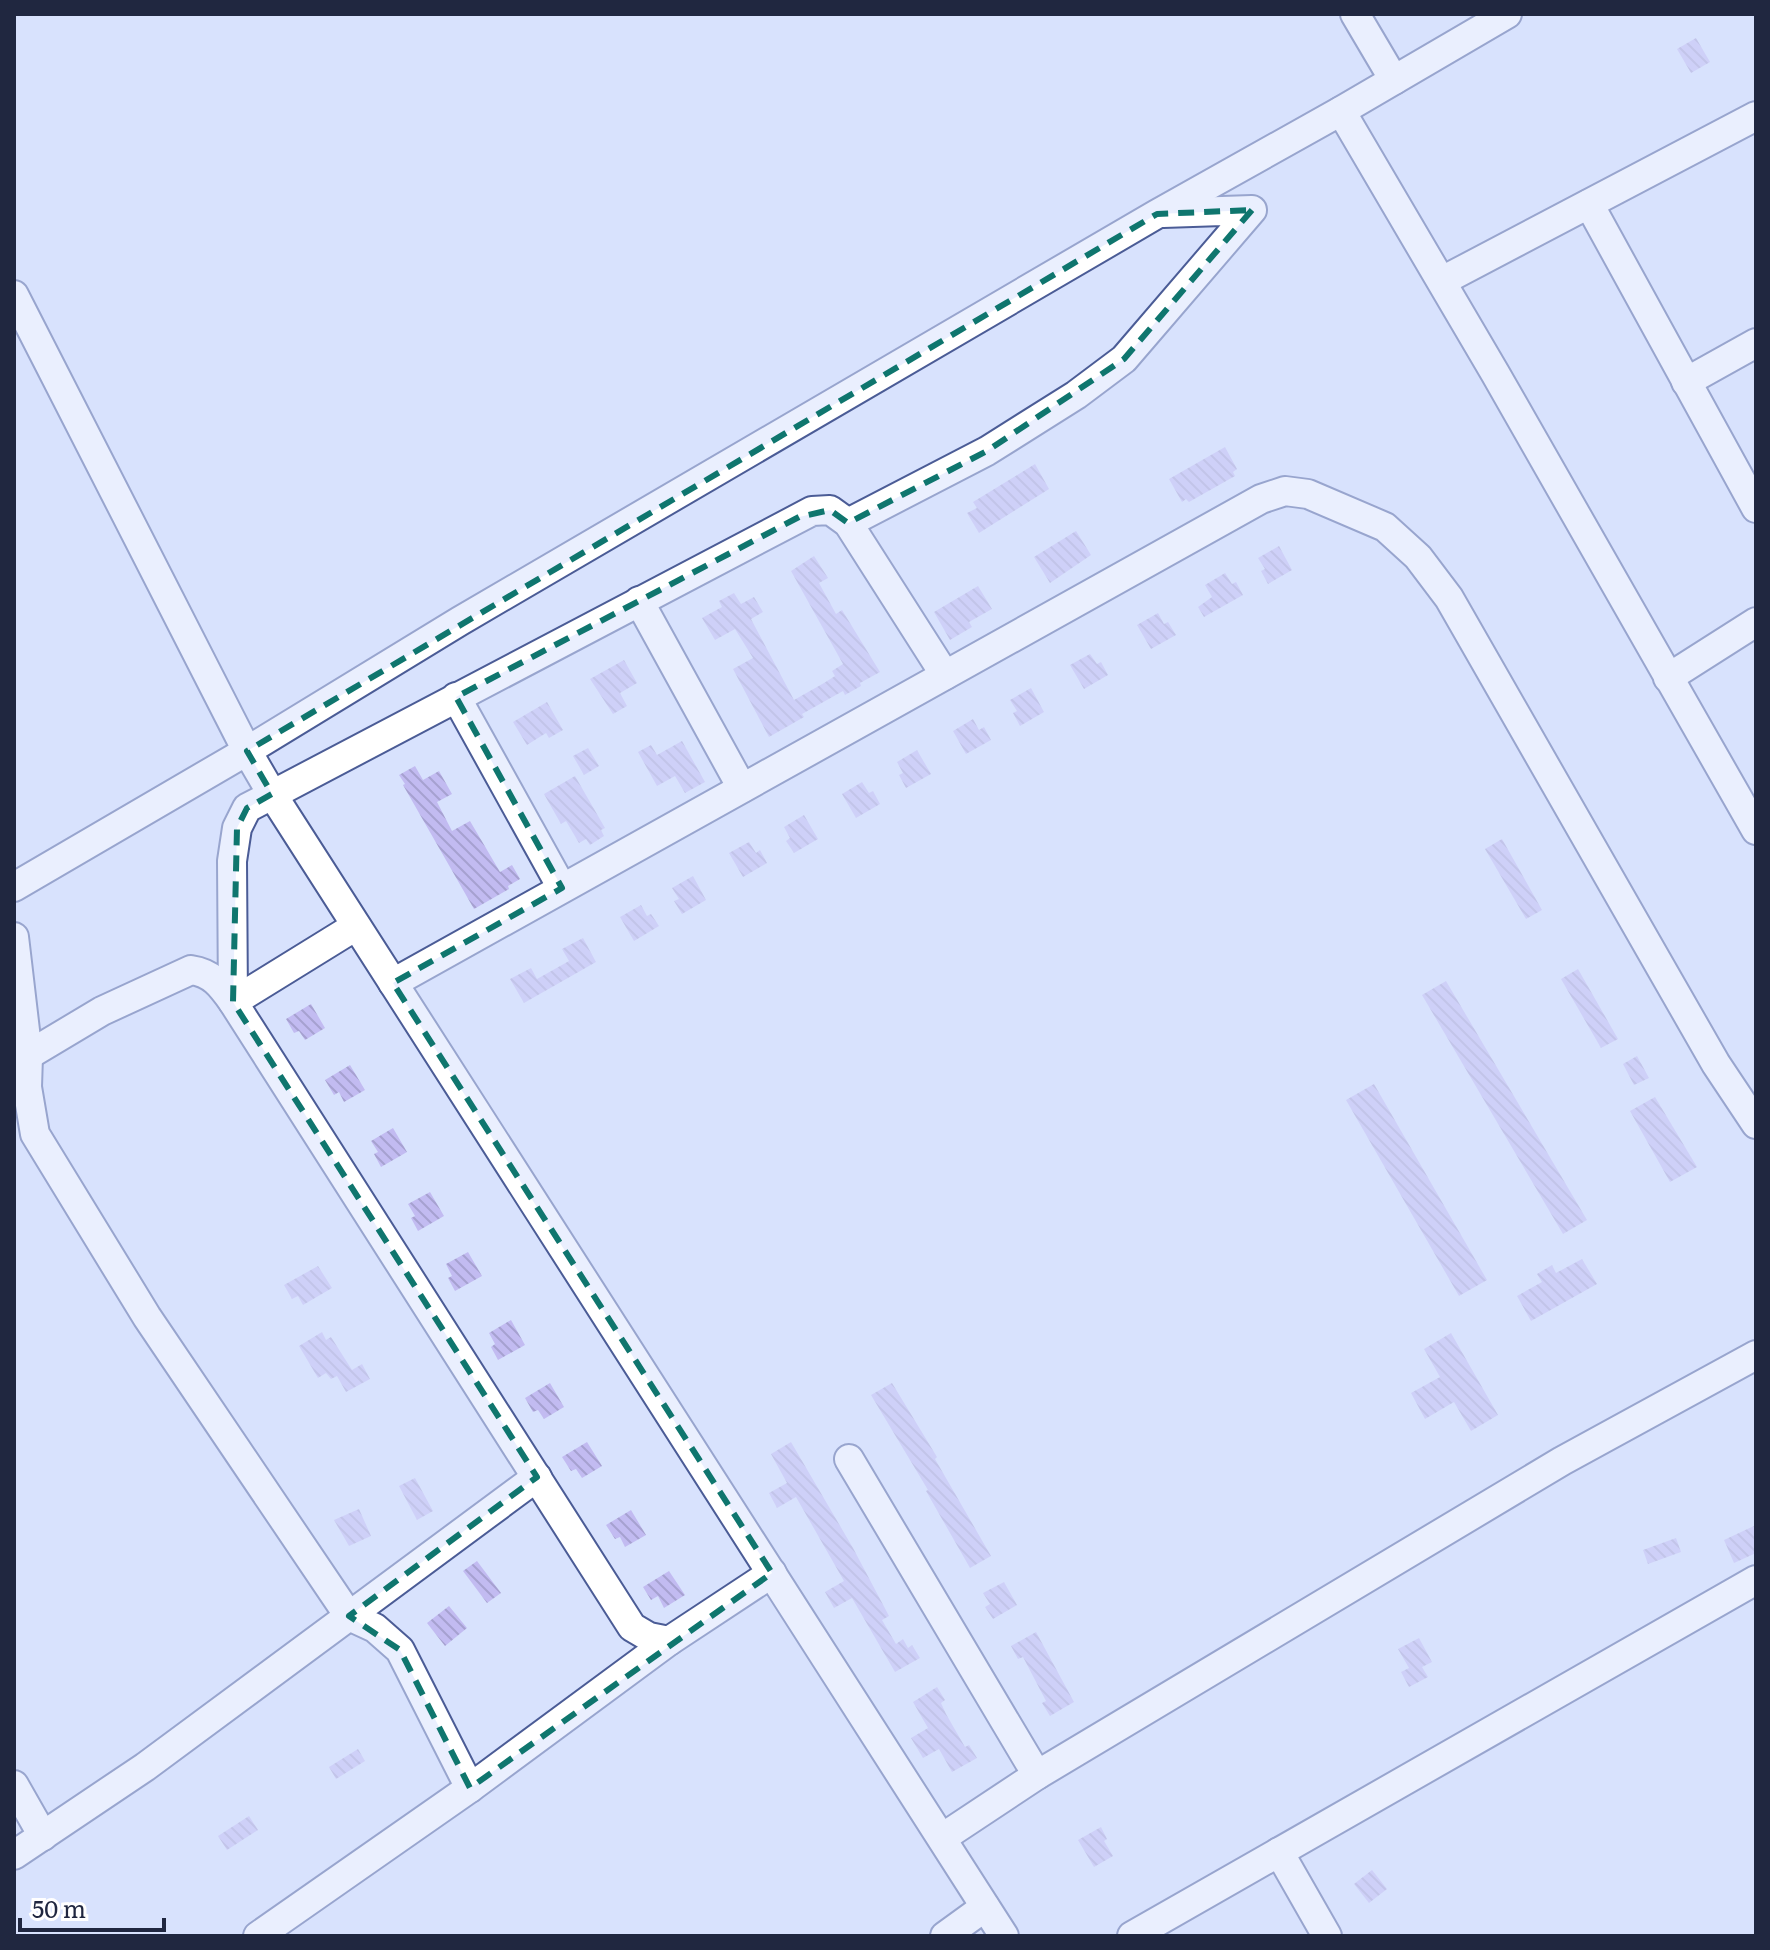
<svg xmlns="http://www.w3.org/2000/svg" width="1770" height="1950" viewBox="0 0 1770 1950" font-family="Literata,serif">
  <defs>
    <pattern id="building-back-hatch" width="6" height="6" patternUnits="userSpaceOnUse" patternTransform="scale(2)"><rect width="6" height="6" fill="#c2bbf1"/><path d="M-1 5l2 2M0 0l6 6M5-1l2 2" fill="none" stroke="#a6a1d0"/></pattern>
  </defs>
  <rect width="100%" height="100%" fill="#d8e2fd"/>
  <g fill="url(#building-back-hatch)">
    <polygon points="1696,38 1710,62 1691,73 1677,49"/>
    <polygon points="1225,447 1237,469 1233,472 1235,476 1189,502 1186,499 1182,502 1169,479"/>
    <polygon points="1035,464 1049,489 979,533 967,513 977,508 973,502"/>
    <polygon points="1076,531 1091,555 1050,583 1034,557"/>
    <polygon points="1279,546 1292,570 1268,584 1261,571 1265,569 1258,558"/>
    <polygon points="814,556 828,578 819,583 836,614 842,610 880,672 860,683 861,686 845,695 843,691 802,714 804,717 769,737 733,669 753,658 735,629 715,640 702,618 722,607 719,601 734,593 741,604 754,597 763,612 751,619 794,700 824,683 835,676 832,671 843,664 791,571"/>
    <polygon points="1225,573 1232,584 1236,582 1243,595 1204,617 1198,607 1212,597 1205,585"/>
    <polygon points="978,586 992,609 969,622 972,627 950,640 934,612"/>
    <polygon points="1158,613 1164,624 1168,622 1176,635 1151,649 1137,625"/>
    <polygon points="1090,654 1097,664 1101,662 1108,675 1084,689 1070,665"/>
    <polygon points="624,660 637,683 620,693 627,706 613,714 590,679"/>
    <polygon points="1031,688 1044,712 1020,726 1013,713 1017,711 1010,700"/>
    <polygon points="547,702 563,730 549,738 546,733 527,745 513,722"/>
    <polygon points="973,719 979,730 984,727 991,740 966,754 953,731"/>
    <polygon points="682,741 705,782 685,793 675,776 657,786 638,752 651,745 657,755"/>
    <polygon points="588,748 599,766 584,775 573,756"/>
    <polygon points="917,750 931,774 906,788 899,775 903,773 897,762"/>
    <polygon points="415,766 423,780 439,771 452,794 437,802 452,831 470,821 500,872 512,865 520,879 508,886 509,889 474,909 403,785 405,784 399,775"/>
    <polygon points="575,776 605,828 601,830 604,836 590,845 586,839 579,843 566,821 561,824 544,794"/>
    <polygon points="862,782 869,793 873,791 880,804 856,818 842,794"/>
    <polygon points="804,815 818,839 794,853 786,841 790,838 784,827"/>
    <polygon points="1502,839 1542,910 1526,919 1485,849"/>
    <polygon points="749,842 756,853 760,850 767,863 743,877 729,853"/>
    <polygon points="693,876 706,900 682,914 674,901 679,899 672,888"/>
    <polygon points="641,905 647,916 651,914 659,926 634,941 620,917"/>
    <polygon points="583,938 596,962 524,1003 510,979 531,968 537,979 569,961 562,949"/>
    <polygon points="1578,969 1618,1039 1601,1048 1561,979"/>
    <polygon points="1446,981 1587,1220 1563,1234 1422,995"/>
    <polygon points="311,1004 325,1028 305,1040 299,1031 294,1033 286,1019"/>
    <polygon points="1637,1056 1649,1078 1634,1085 1623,1064"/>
    <polygon points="350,1065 365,1090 344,1102 339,1092 334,1095 325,1080"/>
    <polygon points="1374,1084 1487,1280 1459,1296 1346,1100"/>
    <polygon points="1655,1097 1697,1167 1670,1182 1630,1111"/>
    <polygon points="393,1128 407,1152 381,1167 374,1154 378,1152 371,1141"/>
    <polygon points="430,1192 444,1216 418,1231 411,1218 415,1216 408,1204"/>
    <polygon points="468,1252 482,1276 455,1291 448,1278 452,1276 446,1264"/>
    <polygon points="1582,1259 1597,1284 1531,1321 1517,1296 1542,1282 1537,1274 1552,1265 1556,1273"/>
    <polygon points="318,1266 332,1288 303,1305 298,1296 292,1299 284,1285"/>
    <polygon points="511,1320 525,1345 498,1360 491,1347 495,1344 489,1333"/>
    <polygon points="322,1332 326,1340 331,1337 352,1370 362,1364 370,1379 346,1392 337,1376 331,1379 326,1373 318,1378 299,1346"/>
    <polygon points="1451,1333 1498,1415 1471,1431 1454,1402 1425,1419 1411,1393 1440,1377 1424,1349"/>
    <polygon points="550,1383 564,1407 544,1419 538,1410 533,1412 525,1398"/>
    <polygon points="892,1383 937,1457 935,1459 991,1556 970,1568 926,1491 928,1490 871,1395"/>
    <polygon points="587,1442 602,1466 582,1478 576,1469 571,1471 562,1457"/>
    <polygon points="791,1442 853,1548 889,1616 882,1620 896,1644 903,1639 908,1648 912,1645 920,1658 895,1672 852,1598 834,1608 825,1592 844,1581 796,1497 777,1508 769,1493 787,1483 771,1454"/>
    <polygon points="415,1478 433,1511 417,1520 399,1486"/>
    <polygon points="359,1509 371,1536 349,1546 334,1520"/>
    <polygon points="631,1510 646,1535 625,1547 620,1537 615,1539 606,1525"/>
    <polygon points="1756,1525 1756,1553 1734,1563 1724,1540"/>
    <polygon points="1676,1538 1681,1552 1648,1564 1643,1550"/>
    <polygon points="477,1561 501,1593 487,1603 463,1571"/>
    <polygon points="669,1571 685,1595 664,1608 658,1596 651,1600 643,1587"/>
    <polygon points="1004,1582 1017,1605 993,1619 985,1607 990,1604 983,1593"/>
    <polygon points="449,1606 467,1628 445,1646 427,1623"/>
    <polygon points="1036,1632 1074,1702 1050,1716 1042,1703 1046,1701 1023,1657 1018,1659 1011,1646"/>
    <polygon points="1419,1638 1432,1662 1422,1667 1428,1677 1409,1687 1401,1672 1409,1668 1398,1649"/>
    <polygon points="937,1687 945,1700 941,1703 946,1714 965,1747 969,1745 977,1758 952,1772 939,1749 923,1758 911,1738 928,1728 913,1702"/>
    <polygon points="358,1749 365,1761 336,1779 329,1767"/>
    <polygon points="249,1816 258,1830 227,1850 218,1836"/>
    <polygon points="1101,1827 1107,1839 1104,1841 1113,1856 1094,1867 1078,1840"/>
    <polygon points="1372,1870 1387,1889 1369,1903 1354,1884"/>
  </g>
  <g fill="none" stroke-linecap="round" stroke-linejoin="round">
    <g stroke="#4b5c96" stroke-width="32">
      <g id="minor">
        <polyline points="1355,14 1394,80"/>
        <polyline points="1341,111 1495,373 1756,830"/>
        <polyline points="1589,204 1756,508"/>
        <polyline points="1442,281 1756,116"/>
        <polyline points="14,295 247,751 272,794 1004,1936"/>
        <polyline points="1686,382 1756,343"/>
        <polyline points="848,523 987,451 1076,395 1124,359 1252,210 1163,213"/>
        <polyline points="639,601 742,788"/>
        <polyline points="1668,678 1756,622"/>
        <polyline points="456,697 562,888"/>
        <polyline points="14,887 247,751 460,621 1157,214 1341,111 1507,14"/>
        <polyline points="14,937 28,1056 27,1087 35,1134 147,1317 349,1616 375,1628 400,1650 470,1788"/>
        <polyline points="393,983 1261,499 1285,491 1308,494 1385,527 1418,557 1449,598 1716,1064 1756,1124"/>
        <path d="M15,1063L102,1011L191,970C212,973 221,985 233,1002L356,926"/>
        <polyline points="849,1459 1037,1775"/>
        <polyline points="772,1573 669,1641 649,1637 632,1627 233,1002 232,861 237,828 247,808 812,511 830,510 848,523 945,675"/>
        <polyline points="14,1785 43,1836"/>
        <polyline points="942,1838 1037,1775 1562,1461 1756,1355"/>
        <polyline points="1279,1852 1327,1936"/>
        <polyline points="14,1855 145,1767 537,1477"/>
        <polyline points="258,1936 470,1788 669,1641"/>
        <polyline points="945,1936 985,1907"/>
        <polyline points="1132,1936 1756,1580"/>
      </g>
    </g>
    <use href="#minor" stroke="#fff" stroke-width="28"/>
  </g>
  <path d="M0 0H1770V1950H0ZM1252,210L1124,359L987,451L848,523L830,510L799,517L456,697L562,888L393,983L772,1573L470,1788L400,1650L349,1616L537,1477L233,1002L237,828L247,808L272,794L247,751L1157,214Z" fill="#d8e2fd" fill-opacity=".55" fill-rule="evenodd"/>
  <path fill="none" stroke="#0f766e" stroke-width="6" stroke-dasharray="16 10" stroke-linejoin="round" d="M1252,210L1124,359L987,451L848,523L830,510L799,517L456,697L562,888L393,983L772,1573L470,1788L400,1650L349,1616L537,1477L233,1002L237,828L247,808L272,794L247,751L1157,214Z"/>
  <rect width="1770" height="1950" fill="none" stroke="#202740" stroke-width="32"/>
  <path d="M20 1918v12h144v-12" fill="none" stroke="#202740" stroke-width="4"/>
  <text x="32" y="1918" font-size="24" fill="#202740" stroke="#ffffff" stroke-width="6" paint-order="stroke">50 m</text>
</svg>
